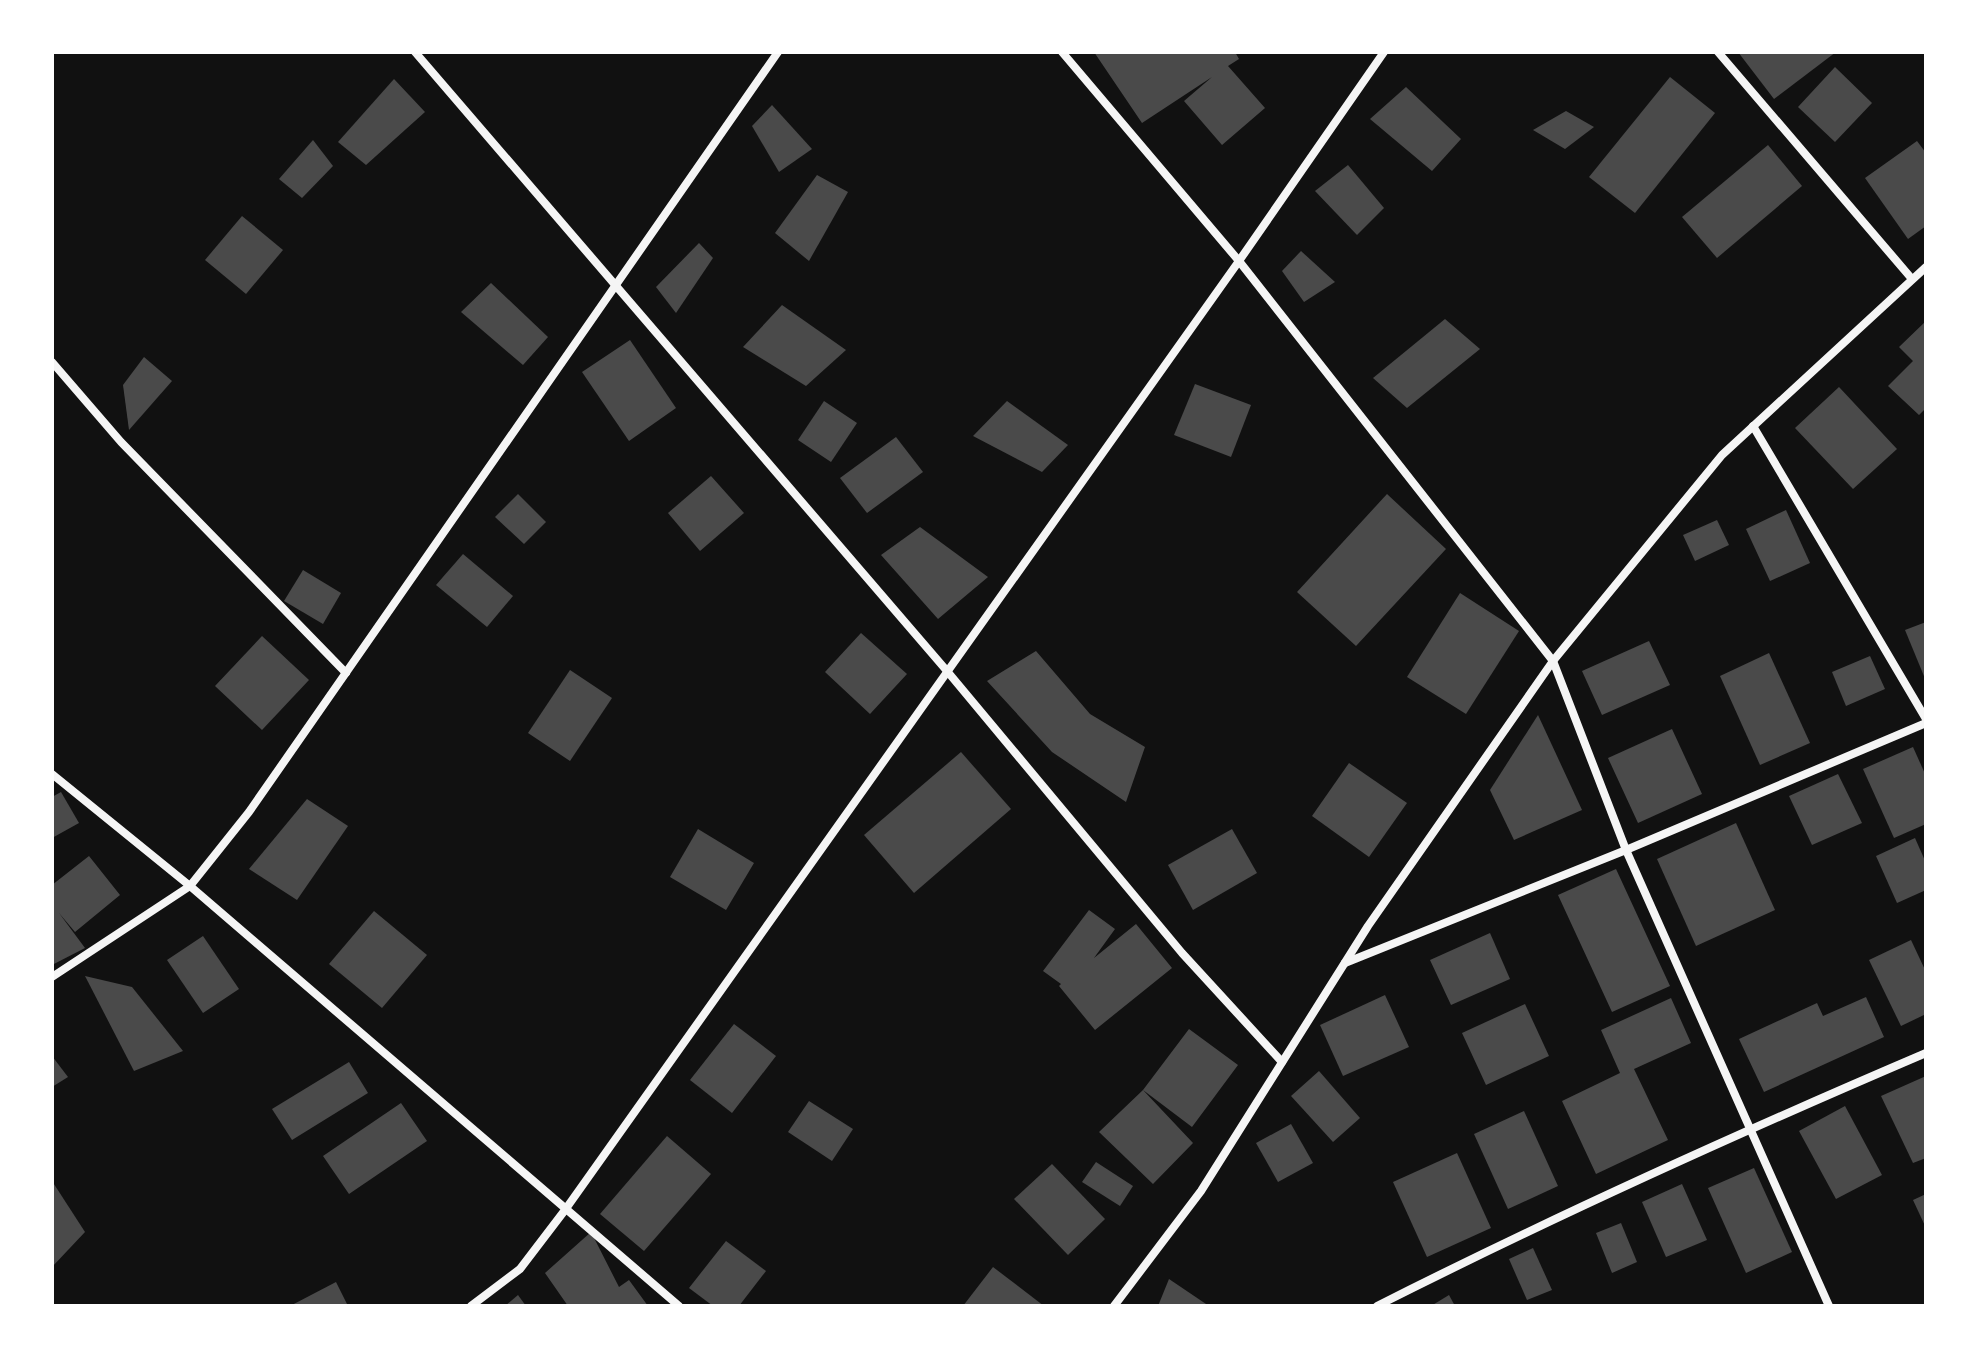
<svg xmlns="http://www.w3.org/2000/svg" width="1978" height="1358" viewBox="0 0 1978 1358" font-family="Karla,sans-serif">
  <rect width="100%" height="100%" fill="#111"/>
  <g fill="#4a4a4a">
    <polygon points="1094,52 1235,52 1239,59 1228,66 1265,108 1222,145 1184,101 1212,77 1142,123"/>
    <polygon points="1738,52 1836,52 1774,99"/>
    <polygon points="1835,67 1872,103 1835,142 1798,107"/>
    <polygon points="1670,77 1715,113 1635,213 1589,177"/>
    <polygon points="394,79 425,112 366,165 338,142"/>
    <polygon points="1406,87 1461,139 1432,171 1370,119"/>
    <polygon points="772,105 812,149 779,172 752,126"/>
    <polygon points="1566,111 1594,127 1565,149 1533,130"/>
    <polygon points="313,140 333,166 302,198 279,179"/>
    <polygon points="1917,141 1926,153 1926,226 1908,239 1865,178"/>
    <polygon points="1768,145 1802,186 1717,258 1682,217"/>
    <polygon points="1348,165 1384,208 1357,235 1315,191"/>
    <polygon points="817,175 848,192 809,261 775,233"/>
    <polygon points="242,216 283,250 246,294 205,260"/>
    <polygon points="699,243 713,258 676,313 656,287"/>
    <polygon points="1301,251 1335,282 1304,302 1282,271"/>
    <polygon points="491,283 548,337 523,365 461,312"/>
    <polygon points="782,305 846,350 806,386 743,347"/>
    <polygon points="1445,319 1480,349 1407,408 1373,378"/>
    <polygon points="1926,321 1926,408 1919,415 1888,386 1913,361 1899,347"/>
    <polygon points="630,340 676,408 629,441 582,372"/>
    <polygon points="144,357 172,381 129,430 123,385"/>
    <polygon points="1195,384 1251,405 1231,457 1174,435"/>
    <polygon points="1839,387 1897,449 1853,489 1795,428"/>
    <polygon points="824,401 857,423 831,462 798,440"/>
    <polygon points="1007,401 1068,445 1042,472 973,436"/>
    <polygon points="896,437 923,472 867,513 840,478"/>
    <polygon points="711,476 744,513 700,551 668,513"/>
    <polygon points="518,494 546,522 524,544 495,517"/>
    <polygon points="1387,494 1446,549 1356,646 1297,592"/>
    <polygon points="1786,510 1810,563 1770,581 1746,529"/>
    <polygon points="1717,520 1729,545 1695,561 1683,535"/>
    <polygon points="920,527 988,577 938,619 881,555"/>
    <polygon points="463,554 513,596 487,627 436,585"/>
    <polygon points="303,570 341,593 323,624 284,601"/>
    <polygon points="1460,593 1519,631 1466,714 1407,677"/>
    <polygon points="1926,622 1926,681 1905,630"/>
    <polygon points="861,633 907,674 870,714 825,672"/>
    <polygon points="262,636 309,680 262,730 215,686"/>
    <polygon points="1649,641 1670,685 1602,715 1582,671"/>
    <polygon points="1036,651 1090,714 1145,747 1126,802 1052,752 987,681"/>
    <polygon points="1769,653 1810,743 1760,765 1720,676"/>
    <polygon points="1870,656 1885,689 1846,706 1832,672"/>
    <polygon points="570,670 612,698 570,761 528,733"/>
    <polygon points="1538,715 1582,810 1514,840 1490,790"/>
    <polygon points="1672,729 1702,794 1638,823 1608,758"/>
    <polygon points="1913,747 1926,776 1926,824 1894,838 1863,769"/>
    <polygon points="961,752 1011,809 914,893 864,835"/>
    <polygon points="1349,763 1407,803 1369,857 1312,816"/>
    <polygon points="1838,774 1862,823 1812,845 1789,796"/>
    <polygon points="61,792 79,823 52,838 52,797"/>
    <polygon points="307,799 348,826 297,900 249,869"/>
    <polygon points="1736,823 1775,910 1696,946 1657,859"/>
    <polygon points="698,829 754,863 726,910 670,877"/>
    <polygon points="1232,829 1257,873 1193,910 1168,865"/>
    <polygon points="1915,838 1926,863 1926,890 1897,903 1876,856"/>
    <polygon points="89,856 120,895 75,932 59,913 85,948 52,965 52,885"/>
    <polygon points="1616,869 1670,986 1612,1012 1558,895"/>
    <polygon points="1089,910 1115,929 1094,958 1136,924 1172,968 1095,1030 1059,986 1061,984 1043,971"/>
    <polygon points="374,911 427,955 382,1008 329,964"/>
    <polygon points="1490,933 1510,979 1451,1005 1430,960"/>
    <polygon points="203,936 239,989 203,1013 167,960"/>
    <polygon points="1911,940 1926,972 1926,1014 1901,1026 1869,960"/>
    <polygon points="85,976 132,987 183,1051 134,1071"/>
    <polygon points="1385,995 1409,1047 1343,1076 1320,1025"/>
    <polygon points="1866,997 1884,1037 1764,1092 1739,1039 1817,1003 1823,1016"/>
    <polygon points="1671,998 1691,1043 1634,1069 1668,1140 1596,1174 1562,1101 1620,1073 1601,1030"/>
    <polygon points="1525,1004 1549,1056 1486,1085 1462,1033"/>
    <polygon points="734,1024 776,1056 732,1113 690,1080"/>
    <polygon points="1189,1029 1238,1065 1192,1127 1143,1090 1193,1143 1153,1184 1099,1132 1143,1090"/>
    <polygon points="52,1056 68,1077 52,1087"/>
    <polygon points="349,1062 368,1093 292,1140 272,1109"/>
    <polygon points="1319,1071 1360,1118 1333,1142 1291,1096"/>
    <polygon points="1926,1076 1926,1158 1913,1163 1881,1096"/>
    <polygon points="809,1101 853,1129 832,1161 788,1132"/>
    <polygon points="401,1103 427,1141 349,1194 323,1156"/>
    <polygon points="1845,1106 1882,1175 1836,1199 1799,1131"/>
    <polygon points="1524,1111 1558,1186 1508,1209 1474,1134"/>
    <polygon points="1291,1124 1313,1163 1278,1182 1256,1143"/>
    <polygon points="667,1136 711,1174 644,1251 600,1214"/>
    <polygon points="1457,1153 1491,1228 1427,1257 1393,1182"/>
    <polygon points="1096,1162 1133,1186 1120,1206 1082,1182"/>
    <polygon points="1052,1164 1105,1219 1068,1255 1014,1199"/>
    <polygon points="1754,1168 1792,1252 1746,1273 1708,1188"/>
    <polygon points="52,1181 85,1232 52,1267"/>
    <polygon points="1682,1184 1707,1240 1666,1257 1642,1202"/>
    <polygon points="1926,1194 1926,1228 1913,1200"/>
    <polygon points="1621,1223 1637,1262 1612,1273 1596,1233"/>
    <polygon points="591,1232 619,1287 629,1280 648,1306 568,1306 545,1273"/>
    <polygon points="726,1241 766,1271 739,1306 713,1306 689,1288"/>
    <polygon points="1533,1248 1552,1290 1527,1300 1509,1259"/>
    <polygon points="993,1267 1044,1306 963,1306"/>
    <polygon points="1169,1279 1209,1306 1158,1306"/>
    <polygon points="336,1282 348,1306 290,1306"/>
    <polygon points="518,1295 526,1306 505,1306"/>
    <polygon points="1449,1295 1455,1306 1431,1306"/>
  </g>
  <g fill="none" stroke-linecap="round" stroke-linejoin="round">
    <g stroke="#f5f5f5" stroke-width="8">
      <polyline points="415,52 947,671 1182,953 1282,1062"/>
      <polyline points="1062,52 1239,261 1553,661 1626,850 1829,1306"/>
      <polyline points="1718,52 1912,279"/>
      <polyline points="52,362 121,442 346,673"/>
      <polyline points="1753,426 1926,719"/>
      <polyline points="52,774 190,886 679,1306"/>
      <polyline points="1345,963 1626,850 1926,723"/>
      <polyline points="52,977 190,886 249,812 778,52"/>
      <polyline points="471,1306 520,1269 565,1210 1239,261 1384,52"/>
      <polyline points="1114,1306 1201,1191 1368,926 1553,661 1722,455 1926,267"/>
      <path d="M1377,1306C1557,1215 1741,1132 1926,1053"/>
    </g>
  </g>
  <rect width="1978" height="1358" fill="none" stroke="#ffffff" stroke-width="108"/>
</svg>
